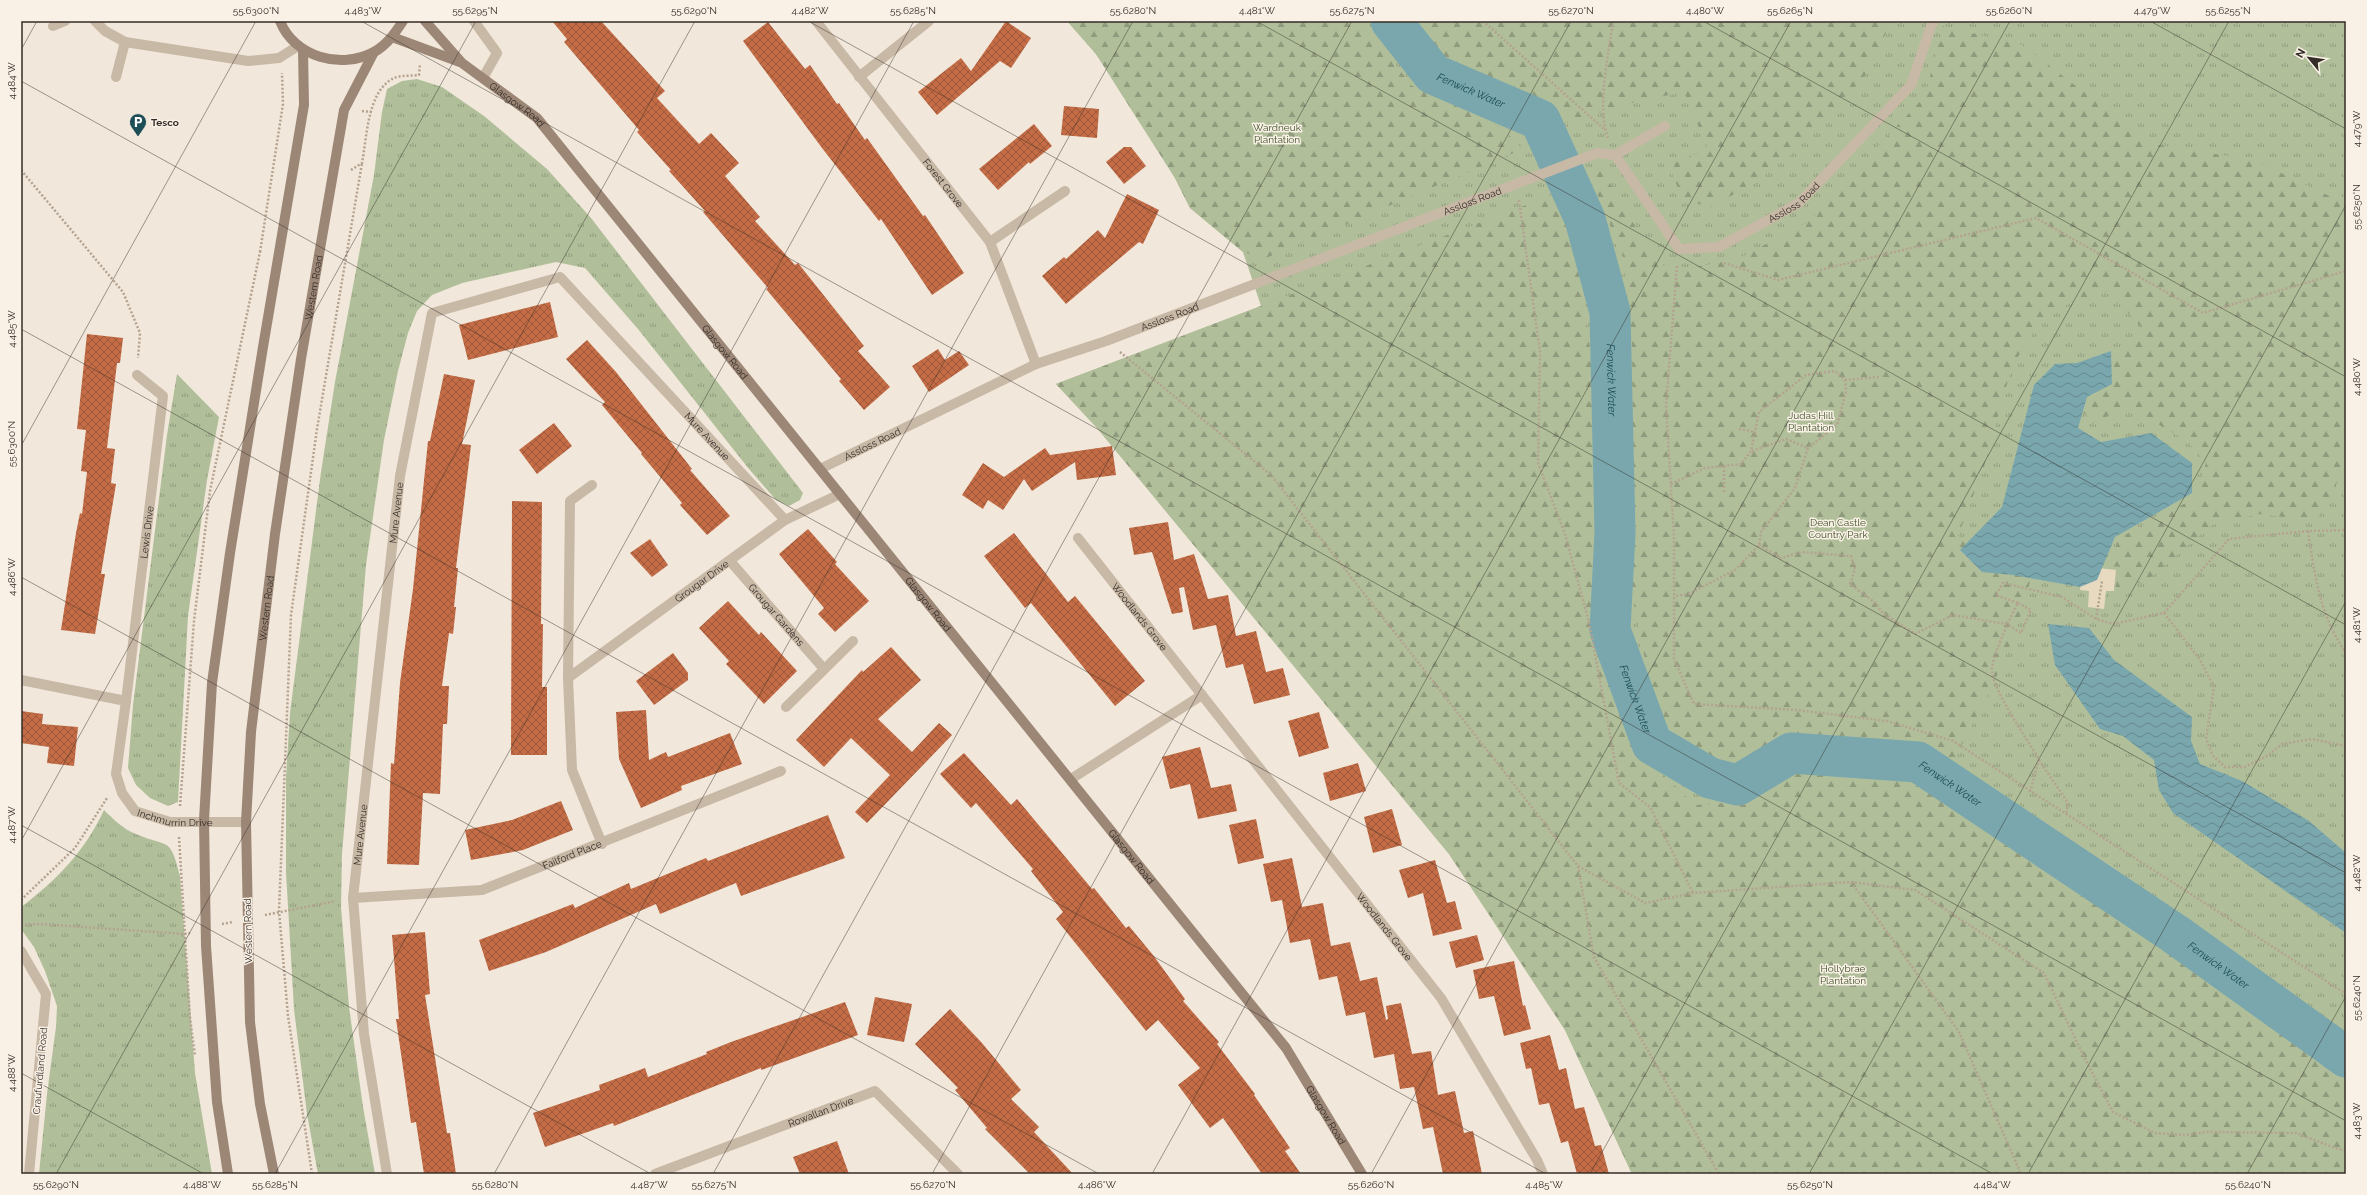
<svg xmlns="http://www.w3.org/2000/svg" width="2367" height="1195" viewBox="0 0 2367 1195" font-family="Raleway,sans-serif">
  <defs>
    <pattern id="grass-tufts" width="24" height="20" patternUnits="userSpaceOnUse"><rect width="24" height="20" fill="#b0bf9a"/><path d="M3 7l-1-3M5 7V3M7 7l1-3M15 17l-1-3M17 17v-4M19 17l1-3" fill="none" stroke="#909b7e"/></pattern>
    <pattern id="forest-firs" width="22" height="20" patternUnits="userSpaceOnUse"><rect width="22" height="20" fill="#b0bf9a"/><path d="M5 1l3.5 6h-7zM16 11l3.5 6h-7z" fill="#909b7e"/></pattern>
    <pattern id="water-waves" width="16" height="10" patternUnits="userSpaceOnUse"><rect width="16" height="10" fill="#79a7ad"/><path d="M0 5q4-4 8 0t8 0" fill="none" stroke="#64888d"/></pattern>
    <pattern id="building-cross-hatch" width="8" height="8" patternUnits="userSpaceOnUse"><rect width="8" height="8" fill="#c36c45"/><path d="M0 0l8 8M0 8l8-8" fill="none" stroke="#9f593a"/></pattern>
  </defs>
  <rect width="100%" height="100%" fill="#f1e7da"/>
  <g fill="url(#grass-tufts)">
    <polygon points="1067,21 2346,21 2346,1174 1632,1174 1565,1030 1449,854 1097,428 1056,384 1261,306 1243,252 1190,208 1175,178 1096,54"/>
    <polygon points="417,79 442,87 484,116 547,169 591,218 803,493 800,500 789,506 776,500 749,469 638,329 585,268 556,262 462,283 432,295 417,311 408,333 398,371 384,440 366,565 342,854 341,907 349,1007 363,1107 375,1174 318,1174 307,1114 294,1009 286,872 286,777 290,713 321,472 335,382 374,175 382,112 387,89 402,81"/>
    <polygon points="177,374 219,417 207,480 188,616 178,802 168,806 150,798 136,785 128,768 133,705 167,435"/>
    <path d="M104,810C113,819 123,829 136,834C168,848 170,835 180,876L195,1073L212,1174H39L47,1094L56,1027L57,1006L45,971L34,947L21,929V907C57,880 85,851 104,810Z"/>
  </g>
  <g fill="url(#forest-firs)">
    <polygon points="1067,21 1362,21 1412,86 1441,95 1503,129 1523,149 1266,258 1243,252 1190,208 1175,178 1096,54"/>
    <polygon points="1417,21 1891,21 1869,71 1792,154 1740,191 1708,208 1681,196 1669,165 1708,149 1684,92 1639,101 1564,123 1509,82 1444,63"/>
    <path d="M1943,26L2022,45L2152,144L2254,160L2346,204V481L2337,482L2316,521L2259,514L2212,525L2146,581L2115,590L2120,567L2109,564L2119,538L2197,497L2206,463L2187,441L2128,407L2092,423L2072,399L2086,376L2116,362L2144,330L2108,291L2073,302L2044,316L2012,366L1984,467L1958,536L2032,571C2019,641 1983,705 1950,767L1926,751L1860,737L1780,732L1745,764L1720,767L1680,749L1651,693L1628,567L1633,494L1632,339L1623,254L1590,176L1602,169L1643,240L1669,272L1738,259L1809,221L1925,96Z"/>
    <polygon points="1563,191 1581,284 1597,402 1591,482 1602,536 1595,588 1608,660 1622,713 1652,764 1695,805 1737,802 1802,770 1895,771 2031,855 2261,1014 2338,1071 2346,1079 2346,1174 1632,1174 1565,1030 1449,854 1097,428 1056,384"/>
  </g>
  <polygon fill="#e8dac1" points="2082,566 2116,570 2114,591 2106,591 2104,609 2088,607 2089,591 2080,590"/>
  <g fill="url(#water-waves)">
    <polygon points="2111,351 2112,384 2087,397 2078,428 2101,442 2151,433 2192,463 2192,493 2115,537 2097,580 2080,587 2013,575 1982,572 1960,550 2002,507 2034,385 2055,364 2077,363"/>
    <polygon points="2048,624 2089,628 2114,660 2192,717 2191,741 2200,764 2242,781 2309,821 2346,853 2346,933 2173,813 2159,790 2154,760 2123,736 2100,729 2055,665"/>
  </g>
  <g fill="none" stroke-linecap="round" stroke-linejoin="round">
    <path stroke="#79a7ad" stroke-width="41" id="s1" d="M1391,21L1433,74L1540,120L1585,219L1610,312L1615,533L1610,630L1652,744L1710,778L1738,785L1791,753L1918,762L2175,934L2346,1057"/>
  </g>
  <g fill="url(#building-cross-hatch)">
    <polygon points="552,21 601,21 665,91 657,98 699,144 711,133 739,163 725,176 760,217 755,221 795,265 798,263 864,346 858,351 890,387 864,410 839,381 841,379 766,289 768,288 703,212 705,211 669,171 671,170 637,132 639,130 564,42 567,39"/>
    <polygon points="1006,21 1031,38 1011,68 1000,61 937,115 918,92 961,58 971,71"/>
    <polygon points="768,22 805,69 810,65 837,104 839,103 865,140 867,138 923,216 925,215 964,273 932,295 881,219 879,221 822,148 743,41"/>
    <polygon points="1064,106 1099,109 1097,138 1061,135"/>
    <polygon points="1034,124 1052,146 1030,164 1029,162 998,190 979,169"/>
    <polygon points="1124,147 1131,147 1146,166 1124,184 1106,162"/>
    <polygon points="1127,194 1159,210 1143,244 1139,242 1066,304 1042,276 1064,257 1066,259 1098,230 1105,238"/>
    <polygon points="550,302 558,337 468,360 459,325"/>
    <polygon points="87,334 123,338 120,363 117,363 107,448 115,449 111,483 116,484 101,574 105,574 95,634 61,630 76,533 80,513 82,514 87,472 81,471 86,430 77,429"/>
    <polygon points="587,340 616,372 692,469 690,470 730,516 707,535 680,505 682,503 641,454 642,453 602,405 605,402 566,359"/>
    <polygon points="938,349 945,360 959,351 969,365 929,392 912,366"/>
    <polygon points="444,374 475,380 462,444 471,445 456,568 458,568 454,607 456,607 453,634 449,633 442,686 449,686 447,724 443,724 440,794 423,793 419,865 387,864 391,763 394,764 400,683 413,589 428,441 430,441"/>
    <polygon points="554,423 572,446 537,474 519,450"/>
    <polygon points="1112,446 1116,475 1077,480 1075,462 1032,491 1024,479 1003,510 988,500 983,509 962,495 983,463 1004,477 1045,448 1050,455"/>
    <polygon points="512,501 542,502 541,624 543,624 542,687 547,687 547,755 511,755"/>
    <polygon points="1168,522 1174,560 1194,554 1208,599 1228,595 1236,636 1256,631 1266,672 1283,668 1290,695 1254,704 1243,664 1226,668 1216,625 1193,630 1184,587 1179,588 1183,612 1172,614 1152,552 1134,555 1129,528"/>
    <polygon points="808,529 837,562 835,564 869,601 835,632 818,614 824,608 779,554"/>
    <polygon points="1014,533 1068,602 1075,596 1145,681 1115,706 1031,603 1025,608 984,556"/>
    <polygon points="650,539 668,565 652,577 630,553"/>
    <polygon points="728,601 759,635 761,632 797,671 764,704 726,664 729,661 699,628"/>
    <polygon points="891,647 921,680 878,719 912,752 939,723 952,735 867,823 855,812 890,775 851,738 824,767 796,740 862,670 863,672"/>
    <polygon points="673,653 688,673 688,680 654,705 636,681"/>
    <polygon points="646,710 649,760 666,752 668,757 730,733 742,764 681,786 682,790 641,808 619,759 616,712"/>
    <polygon points="21,711 43,714 42,724 78,727 74,766 47,763 49,747 21,743"/>
    <polygon points="1319,712 1329,748 1299,757 1288,721"/>
    <polygon points="1200,747 1211,788 1231,784 1237,811 1198,819 1190,784 1170,789 1162,757"/>
    <polygon points="964,753 1011,805 1017,799 1092,889 1094,888 1126,928 1129,926 1153,955 1185,999 1183,1001 1219,1042 1217,1044 1255,1094 1254,1095 1290,1148 1285,1151 1301,1174 1262,1174 1223,1118 1210,1128 1178,1085 1200,1068 1158,1020 1146,1031 1056,919 1063,912 1031,871 1033,869 976,803 971,808 940,774"/>
    <polygon points="1358,763 1366,791 1330,801 1323,773"/>
    <polygon points="561,801 573,830 523,850 471,860 465,830 512,820"/>
    <polygon points="1392,809 1402,845 1373,853 1364,817"/>
    <polygon points="828,815 845,858 741,896 736,883 660,914 656,904 546,952 489,971 479,940 573,904 575,908 629,883 631,889 706,858 708,861"/>
    <polygon points="1256,819 1264,858 1238,864 1229,825"/>
    <polygon points="1292,858 1302,907 1323,903 1331,946 1350,942 1360,981 1377,977 1386,1020 1388,1019 1386,1006 1401,1003 1412,1054 1431,1051 1438,1095 1455,1091 1464,1133 1473,1131 1482,1174 1443,1174 1433,1127 1423,1129 1414,1087 1400,1089 1394,1054 1374,1058 1365,1012 1346,1016 1337,976 1319,980 1310,939 1290,943 1282,900 1271,902 1263,864"/>
    <polygon points="1435,860 1447,903 1455,901 1462,929 1433,936 1423,893 1408,898 1399,870"/>
    <polygon points="425,932 430,994 425,995 447,1133 450,1133 456,1174 424,1174 416,1122 411,1123 396,1019 399,1019 392,935"/>
    <polygon points="1477,935 1484,960 1456,968 1449,942"/>
    <polygon points="1514,961 1523,1006 1525,1005 1531,1029 1504,1036 1494,996 1479,999 1473,970"/>
    <polygon points="875,997 912,1004 904,1042 867,1035"/>
    <polygon points="845,1002 858,1035 761,1070 761,1068 614,1126 613,1123 545,1147 533,1113 600,1090 599,1085 645,1068 648,1077 707,1054 706,1052 731,1042"/>
    <polygon points="950,1009 982,1043 1021,1090 1011,1099 1039,1127 1034,1132 1073,1174 1030,1174 985,1129 987,1128 955,1090 958,1088 915,1044"/>
    <polygon points="1550,1035 1559,1070 1566,1068 1575,1109 1584,1107 1595,1146 1601,1145 1609,1174 1577,1174 1568,1141 1561,1143 1549,1103 1539,1105 1531,1068 1526,1069 1520,1043"/>
    <polygon points="837,1141 849,1174 800,1174 793,1157"/>
  </g>
  <g fill="none" stroke-linecap="round" stroke-linejoin="round">
    <g stroke="#b4a290" stroke-width="2.5" stroke-dasharray="2 2" stroke-linecap="butt">
      <polyline points="1483,21 1604,129"/>
      <polyline points="21,22 22,21"/>
      <polyline points="362,111 372,112"/>
      <path d="M1608,138C1596,108 1609,53 1613,21"/>
      <polyline points="21,170 123,292 140,333 138,358"/>
      <path d="M351,170L362,163C367,138 367,91 394,78C401,75 412,76 419,75L420,64"/>
      <polyline points="1519,200 1540,352 1538,463 1565,534 1589,622 1619,783 1650,807 1693,893"/>
      <polyline points="260,252 283,104 282,73"/>
      <polyline points="1724,263 1778,280 2036,218 2203,313 2346,271"/>
      <polyline points="1677,266 1666,406 1674,536 1674,659 1694,704 1797,710 1887,721 1953,741 2346,994"/>
      <polyline points="1120,352 1271,475 1578,866 1645,903 1693,893 1851,882 1959,1032 2021,1174"/>
      <polyline points="1845,380 1879,377"/>
      <polyline points="1739,429 1755,432"/>
      <polyline points="1752,451 1786,439 1808,448"/>
      <polyline points="1724,466 1724,494"/>
      <polyline points="1671,484 1705,468 1741,464 1751,451 1759,412 1806,375 1835,371 1845,380 1846,392 1837,425 1808,448 1795,488 1761,532 1759,545 1735,570 1689,594 1674,596"/>
      <path d="M2308,531C2315,576 2319,614 2346,653"/>
      <polyline points="1759,545 1781,558 1802,552 1851,556 1855,569 1850,584 1873,601 1884,614 1915,634 1953,615 2006,624 2021,633 2031,610 2018,603"/>
      <polyline points="2164,613 2200,660 2214,687 2206,739 2213,756 2225,767 2245,767 2267,756 2282,744 2312,739 2346,746"/>
      <polyline points="2096,619 2102,581"/>
      <polyline points="2039,760 2068,803 2066,815"/>
      <path d="M2030,792L2039,759C2026,738 1996,695 1992,672C1990,661 2011,615 2018,603L1996,595L2003,583L2062,597L2096,619L2113,624L2164,613L2229,539L2308,531L2346,530"/>
      <polyline points="180,806 194,621 210,491 260,252"/>
      <polyline points="179,837 190,1018 195,1056"/>
      <polyline points="1578,866 1594,957 1719,1174"/>
      <polyline points="1851,882 1915,890 2044,973 2085,1059 2113,1112 2155,1133 2185,1135 2207,1132 2296,1133 2338,1149 2346,1150"/>
      <polyline points="21,900 75,848 107,798"/>
      <polyline points="265,915 336,901"/>
      <polyline points="222,924 233,922"/>
      <polyline points="21,925 40,924 184,934 190,933"/>
      <polyline points="312,1174 288,1016 279,911 291,615 317,429 362,163"/>
    </g>
    <g stroke="#c8b8a6" stroke-width="10">
      <polyline points="95,21 105,31 125,42 248,61 279,58 298,46"/>
      <polyline points="474,21 497,53 483,78"/>
      <polyline points="53,26 65,21"/>
      <polyline points="116,77 125,42"/>
      <polyline points="1615,155 1665,126"/>
    </g>
    <g stroke="#c8b8a6" stroke-width="10">
      <path id="s2" d="M816,21L990,242L1036,364"/>
      <polyline points="859,77 929,21"/>
      <polyline points="990,242 1065,191"/>
      <path id="s3" d="M820,469L1036,364L1106,341L1597,153L1615,155L1679,249L1719,247L1799,203L1911,85L1933,21"/>
      <polyline points="592,485 570,501 568,678 572,770 602,844"/>
      <path id="s4" d="M1078,538L1441,998L1537,1160L1543,1174"/>
      <path id="s5" d="M730,561L824,669"/>
      <path id="s6" d="M568,678L785,520L840,494"/>
      <path id="s7" d="M21,680L126,701L116,774L122,793L135,811L170,822H246"/>
      <path id="s8" d="M126,701L163,396L137,375"/>
      <polyline points="786,707 853,641"/>
      <polyline points="1071,779 1202,695"/>
      <path id="s9" d="M353,898L482,890L781,771"/>
      <polyline points="21,951 46,994 29,1174"/>
      <path id="s10" d="M387,1174L364,1034L353,898L400,476L432,313L560,277L785,520"/>
      <path id="s11" d="M655,1174L875,1091L958,1174"/>
    </g>
    <g stroke="#9c8777" stroke-width="10">
      <path d="M280,21C294,57 341,70 374,52C387,45 395,33 403,21"/>
      <path id="s12" d="M425,21L462,63L537,118L1286,1048L1362,1174"/>
      <polyline points="392,37 460,62"/>
      <polyline points="228,1174 217,1102 206,946 204,820 212,683 230,553 263,347 304,105 303,49"/>
      <path id="s13" d="M274,1174L260,1104L250,1022L246,822L251,732L275,534L301,359L344,110L374,52"/>
    </g>
  </g>
  <path fill="none" stroke="#342c27" stroke-width="1" stroke-opacity="0.45" d="M361,21L2346,1121M808,21L2346,873M1256,21L2346,625M1703,21L2346,377M2150,21L2346,129M21,50L37,21M21,81L1993,1174M21,329L1546,1174M21,446L256,21M21,577L1099,1174M21,825L651,1174M21,841L476,21M21,1073L204,1174M56,1174L695,21M275,1174L914,21M494,1174L1133,21M713,1174L1352,21M932,1174L1571,21M1152,1174L1791,21M1371,1174L2010,21M1590,1174L2229,21M1809,1174L2346,205M2028,1174L2346,601M2247,1174L2346,996"/>
  <defs>
    <g id="parking-pin" transform="scale(0.9)"><path d="M0 17L-7.5 6A9.5 9.5 0 1 1 7.5 6Z" fill="#1d4d55" stroke="#f9f1e6"/><path d="M-3.5-5.5H1a3.5 3.5 0 0 1 0 7H-1V5.5H-3.5ZM-1-3.4V-.6H.8a1.4 1.4 0 0 0 0-2.8Z" fill="#fff"/></g>
  </defs>
  <g fill-rule="evenodd">
    <use href="#parking-pin" x="138" y="122"/>
  </g>
  <g text-anchor="middle" dominant-baseline="central" stroke-width="3" stroke-linejoin="round" paint-order="stroke">
    <g font-size="10" fill="#342c27" stroke="#f9f1e6">
      <text stroke="none"><textPath href="#s12" startOffset="125">Glasgow Road</textPath></text>
      <text stroke="none"><textPath href="#s2" startOffset="206">Forest Grove</textPath></text>
      <text stroke="none"><textPath href="#s3" startOffset="706">Assloss Road</textPath></text>
      <text stroke="none"><textPath href="#s3" startOffset="1099">Assloss Road</textPath></text>
      <text stroke="none"><textPath href="#s13" startOffset="893">Western Road</textPath></text>
      <text stroke="none"><textPath href="#s3" startOffset="382">Assloss Road</textPath></text>
      <text stroke="none"><textPath href="#s12" startOffset="449">Glasgow Road</textPath></text>
      <text stroke="none"><textPath href="#s10" startOffset="1219">Mure Avenue</textPath></text>
      <text stroke="none"><textPath href="#s3" startOffset="58">Assloss Road</textPath></text>
      <text stroke="none"><textPath href="#s10" startOffset="666">Mure Avenue</textPath></text>
      <text stroke="none"><textPath href="#s8" startOffset="170">Lewis Drive</textPath></text>
      <text stroke="none"><textPath href="#s6" startOffset="165">Grougar Drive</textPath></text>
      <text stroke="none"><textPath href="#s12" startOffset="773">Glasgow Road</textPath></text>
      <text stroke="none"><textPath href="#s13" startOffset="569">Western Road</textPath></text>
      <text stroke="none"><textPath href="#s5" startOffset="71">Grougar Gardens</textPath></text>
      <text stroke="none"><textPath href="#s4" startOffset="100">Woodlands Grove</textPath></text>
      <text stroke="none"><textPath href="#s7" startOffset="264">Inchmurrin Drive</textPath></text>
      <text stroke="none"><textPath href="#s10" startOffset="342">Mure Avenue</textPath></text>
      <text stroke="none"><textPath href="#s9" startOffset="226">Failford Place</textPath></text>
      <text stroke="none"><textPath href="#s12" startOffset="1097">Glasgow Road</textPath></text>
      <text stroke="none"><textPath href="#s4" startOffset="495">Woodlands Grove</textPath></text>
      <text transform="translate(248 931) rotate(-91)">Western Road</text>
      <text transform="translate(40 1071) rotate(-85)">Craufurdland Road</text>
      <text stroke="none"><textPath href="#s11" startOffset="177">Rowallan Drive</textPath></text>
      <text stroke="none"><textPath href="#s12" startOffset="1421">Glasgow Road</textPath></text>
    </g>
    <g font-size="10" font-weight="bold" fill="#342c27" stroke="#f9f1e6" text-anchor="start">
      <text x="151" y="122">Tesco</text>
    </g>
    <g font-size="10" fill="#41522b" stroke="#f9f1e6">
      <text x="1277" y="127">Wardneuk<tspan x="1277" dy="12">Plantation</tspan></text>
      <text x="1811" y="415">Judas Hill<tspan x="1811" dy="12">Plantation</tspan></text>
      <text x="1838" y="522">Dean Castle<tspan x="1838" dy="12">Country Park</tspan></text>
      <text x="1843" y="968">Hollybrae<tspan x="1843" dy="12">Plantation</tspan></text>
    </g>
    <g font-size="11" font-style="italic" fill="#1d4d55" stroke="#f9f1e6">
      <text stroke="none"><textPath href="#s1" startOffset="109">Fenwick Water</textPath></text>
      <text stroke="none"><textPath href="#s1" startOffset="457">Fenwick Water</textPath></text>
      <text stroke="none"><textPath href="#s1" startOffset="781">Fenwick Water</textPath></text>
      <text stroke="none"><textPath href="#s1" startOffset="1153">Fenwick Water</textPath></text>
      <text stroke="none"><textPath href="#s1" startOffset="1477">Fenwick Water</textPath></text>
    </g>
  </g>
  <rect width="2367" height="1195" fill="none" stroke="#f9f1e6" stroke-width="44"/>
  <g transform="translate(2309 58) rotate(299)" stroke="#f9f1e6" stroke-width="3" paint-order="stroke">
  <path d="M0-3L7 15L0 10L-7 15Z" fill="#342c27"/>
  <text y="-6" font-size="11" font-weight="bold" text-anchor="middle" fill="#342c27">N</text>
  </g>
  <rect x="22" y="22" width="2323" height="1151" fill="none" stroke="#342c27" stroke-width="1.5"/>
  <g font-size="10" text-anchor="middle" fill="#342c27">
    <text x="256" y="14">55.6300°N</text>
    <text x="363" y="14">4.483°W</text>
    <text x="475" y="14">55.6295°N</text>
    <text x="694" y="14">55.6290°N</text>
    <text x="810" y="14">4.482°W</text>
    <text x="913" y="14">55.6285°N</text>
    <text x="1133" y="14">55.6280°N</text>
    <text x="1257" y="14">4.481°W</text>
    <text x="1352" y="14">55.6275°N</text>
    <text x="1571" y="14">55.6270°N</text>
    <text x="1705" y="14">4.480°W</text>
    <text x="1790" y="14">55.6265°N</text>
    <text x="2009" y="14">55.6260°N</text>
    <text x="2152" y="14">4.479°W</text>
    <text x="2228" y="14">55.6255°N</text>
    <text transform="translate(11 81) rotate(-90)" y="4">4.484°W</text>
    <text transform="translate(2356 129) rotate(-90)" y="4">4.479°W</text>
    <text transform="translate(2356 207) rotate(-90)" y="4">55.6250°N</text>
    <text transform="translate(11 329) rotate(-90)" y="4">4.485°W</text>
    <text transform="translate(2356 377) rotate(-90)" y="4">4.480°W</text>
    <text transform="translate(11 444) rotate(-90)" y="4">55.6300°N</text>
    <text transform="translate(11 577) rotate(-90)" y="4">4.486°W</text>
    <text transform="translate(2356 625) rotate(-90)" y="4">4.481°W</text>
    <text transform="translate(11 825) rotate(-90)" y="4">4.487°W</text>
    <text transform="translate(2356 873) rotate(-90)" y="4">4.482°W</text>
    <text transform="translate(2356 998) rotate(-90)" y="4">55.6240°N</text>
    <text transform="translate(11 1073) rotate(-90)" y="4">4.488°W</text>
    <text transform="translate(2356 1121) rotate(-90)" y="4">4.483°W</text>
    <text x="56" y="1188">55.6290°N</text>
    <text x="202" y="1188">4.488°W</text>
    <text x="275" y="1188">55.6285°N</text>
    <text x="495" y="1188">55.6280°N</text>
    <text x="649" y="1188">4.487°W</text>
    <text x="714" y="1188">55.6275°N</text>
    <text x="933" y="1188">55.6270°N</text>
    <text x="1097" y="1188">4.486°W</text>
    <text x="1371" y="1188">55.6260°N</text>
    <text x="1544" y="1188">4.485°W</text>
    <text x="1810" y="1188">55.6250°N</text>
    <text x="1992" y="1188">4.484°W</text>
    <text x="2248" y="1188">55.6240°N</text>
  </g>
</svg>
